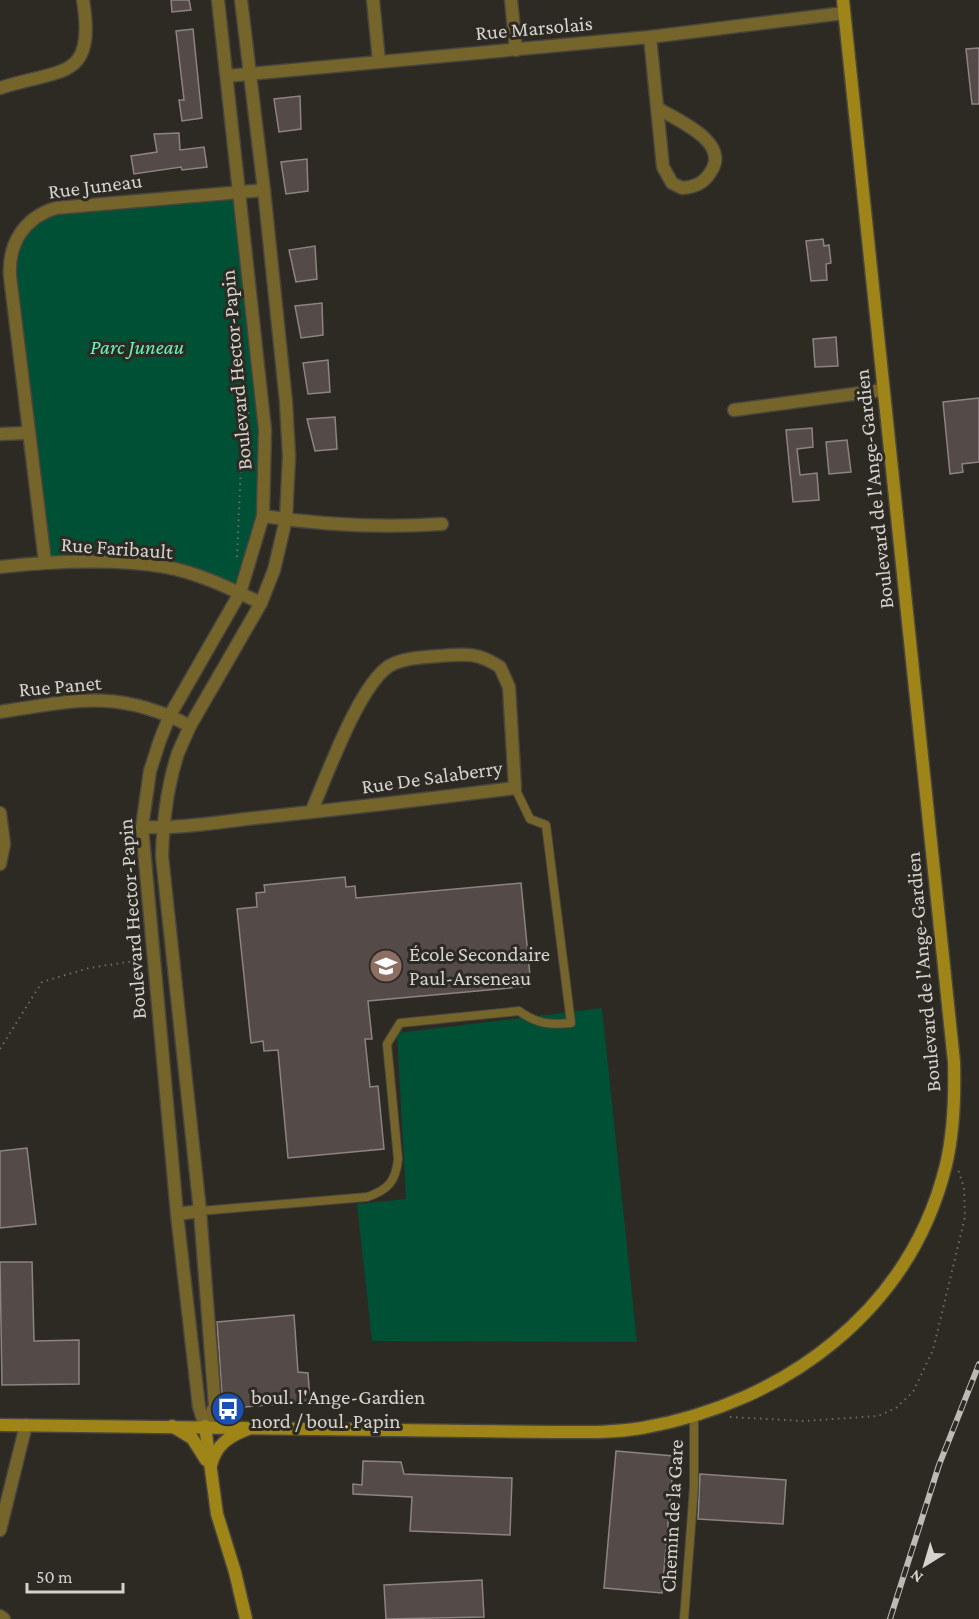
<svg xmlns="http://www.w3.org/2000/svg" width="979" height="1619" viewBox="0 0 979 1619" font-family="'Crimson Pro',serif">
  <rect width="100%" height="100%" fill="#2d2923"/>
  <g fill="#005035">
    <polygon points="238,191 261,385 263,516 240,593 166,568 45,562 10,276 28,223 42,212"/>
    <polygon points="602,1008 637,1342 372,1341 357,1204 406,1199 397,1033"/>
  </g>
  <g fill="#544b49" stroke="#8d8381" stroke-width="1.5">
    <polygon points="171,0 189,0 191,10 172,12"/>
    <polygon points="193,29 202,118 182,121 179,100 184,100 176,31"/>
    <polygon points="979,48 979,104 972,104 966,49"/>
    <polygon points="300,96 301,129 279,132 274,99"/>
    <polygon points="179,133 180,150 204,147 207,167 182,170 181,167 134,174 131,156 157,152 154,134"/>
    <polygon points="307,159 308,191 286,194 281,162"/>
    <polygon points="823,239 824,246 829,245 831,263 826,264 827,280 811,281 806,241"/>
    <polygon points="315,246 317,279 296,282 289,250"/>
    <polygon points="322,303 323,335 301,338 295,306"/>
    <polygon points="836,337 838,366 815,367 813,339"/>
    <polygon points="328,360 330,392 308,394 303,363"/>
    <polygon points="979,398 979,462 962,464 963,472 950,474 943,402"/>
    <polygon points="335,417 337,449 315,451 307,419"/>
    <polygon points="812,428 813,447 797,449 800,475 817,473 819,500 793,502 786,430"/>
    <polygon points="847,440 851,472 829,474 826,442"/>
    <polygon points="345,877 346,887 355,886 356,898 521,883 531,986 368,1001 372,1039 365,1039 370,1087 378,1086 384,1149 288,1158 278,1050 264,1051 263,1041 251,1043 237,909 257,907 256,893 265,892 264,885"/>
    <polygon points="27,1148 36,1224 0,1228 0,1151"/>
    <polygon points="0,1262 32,1262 34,1341 79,1340 79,1384 2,1385"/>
    <polygon points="294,1315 298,1372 308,1373 310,1401 223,1409 217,1322"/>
    <polygon points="616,1451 674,1456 662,1593 604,1588"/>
    <polygon points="363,1461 401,1462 404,1474 512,1478 510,1535 410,1531 412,1497 353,1494 353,1484 362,1485"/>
    <polygon points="700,1474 786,1480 783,1524 698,1519"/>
    <polygon points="482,1580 484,1617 386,1619 384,1585"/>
  </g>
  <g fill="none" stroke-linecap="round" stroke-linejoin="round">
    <g stroke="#48443e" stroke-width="10">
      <g id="service">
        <path d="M200,1211L367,1197C388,1190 396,1181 398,1159L387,1044L400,1023L519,1011C537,1024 550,1025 571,1023L546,825L530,819L515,788"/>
        <polyline points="684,1619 694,1487 694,1415"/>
      </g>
    </g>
    <g stroke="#48443e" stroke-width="15">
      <g id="minor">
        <polyline points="373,0 379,61"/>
        <polyline points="511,0 516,50"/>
        <path d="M650,37L663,167L672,183L682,188C694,187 703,184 710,173C732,143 679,121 659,109"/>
        <polyline points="227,76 650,37 844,13"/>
        <path d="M0,88C62,68 96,81 83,0"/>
        <polyline points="734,410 883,390"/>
        <polyline points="0,434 27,433"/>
        <path d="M263,516C322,525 382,528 442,524"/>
        <path d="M45,562L10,276C8,243 25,217 56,208L264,190"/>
        <path d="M0,567C54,561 112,558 166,567C199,573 231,589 261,603"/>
        <path d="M0,712C75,700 120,689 190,726"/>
        <polyline points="0,813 4,844 0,864"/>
        <path d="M142,827C179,829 218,822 255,818C342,809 428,799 515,788L509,687L500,667C477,652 466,654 439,656C424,657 402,658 389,666C358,687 327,776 311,812"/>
        <polyline points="177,1214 200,1211"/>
        <path d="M205,1426L215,1406L200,1211L162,856C163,820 167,787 178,753L190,726L261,603L274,570L286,519L289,456L286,402L264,190L241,0"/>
        <polyline points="205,1426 199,1407 177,1214 142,827 150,771 160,740 170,715 240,593 263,516 265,430 218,0"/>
        <polyline points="0,1530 26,1425"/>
        <polyline points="0,1616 4,1619"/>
      </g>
    </g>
    <g stroke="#48443e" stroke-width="15">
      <g id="secondary">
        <path d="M0,1425L551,1432C581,1432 612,1433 642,1428C785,1403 910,1311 946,1165C954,1131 955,1097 954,1062L843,0"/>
        <polyline points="172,1426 192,1438 206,1460"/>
        <polyline points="205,1426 217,1514 235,1572 246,1619"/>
        <path d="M211,1465C216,1445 229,1436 248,1429"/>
      </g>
    </g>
    <g stroke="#6f6c66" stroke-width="2" stroke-dasharray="1.5 4.5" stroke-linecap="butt">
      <polyline points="237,557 242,443 249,411"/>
      <polyline points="0,1049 42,982 89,968 141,960"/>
      <polyline points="730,1417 804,1421 878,1416 896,1408 913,1392 933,1350 965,1217 964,1188 958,1169"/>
    </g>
    <use href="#service" stroke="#75652a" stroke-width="8"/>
    <use href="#minor" stroke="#75652a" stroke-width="12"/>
    <use href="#secondary" stroke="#9f8518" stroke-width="12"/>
    <g stroke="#bcbab4" stroke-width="6">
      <polyline id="rail" points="890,1619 939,1465 979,1364"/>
    </g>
    <use href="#rail" stroke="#2d2923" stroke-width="4" stroke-dasharray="11" stroke-linecap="butt"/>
  </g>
  <defs>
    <g id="school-disc" transform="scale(1.725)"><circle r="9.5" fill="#8d6e63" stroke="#2d2923"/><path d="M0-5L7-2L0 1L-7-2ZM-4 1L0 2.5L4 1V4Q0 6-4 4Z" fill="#fff"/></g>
    <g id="bus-disc" transform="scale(1.725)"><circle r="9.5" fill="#1a4fb4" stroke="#2d2923"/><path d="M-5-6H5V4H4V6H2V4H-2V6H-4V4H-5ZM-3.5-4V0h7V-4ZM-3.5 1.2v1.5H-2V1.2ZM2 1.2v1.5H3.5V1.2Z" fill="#fff"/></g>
  </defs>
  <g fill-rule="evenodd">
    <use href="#school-disc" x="386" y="966"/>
    <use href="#bus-disc" x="228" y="1409"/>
  </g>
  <g text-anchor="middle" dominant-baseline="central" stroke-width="6" stroke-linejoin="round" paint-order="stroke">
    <g font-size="21" fill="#d5d3ce" stroke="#2d2923">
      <text transform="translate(534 28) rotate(-5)">Rue Marsolais</text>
      <text transform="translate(95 186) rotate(-7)">Rue Juneau</text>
      <text transform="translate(236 370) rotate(-95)">Boulevard Hector-Papin</text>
      <text transform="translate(874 489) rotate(-96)">Boulevard de l'Ange-Gardien</text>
      <text transform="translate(117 548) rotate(4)">Rue Faribault</text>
      <text transform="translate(60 686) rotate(-5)">Rue Panet</text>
      <text transform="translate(432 777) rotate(-8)">Rue De Salaberry</text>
      <text transform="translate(132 919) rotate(-94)">Boulevard Hector-Papin</text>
      <text transform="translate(923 972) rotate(-95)">Boulevard de l'Ange-Gardien</text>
      <text transform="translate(672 1516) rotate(-87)">Chemin de la Gare</text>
    </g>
    <g font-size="21" font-style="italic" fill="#68f4b9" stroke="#2d2923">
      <text x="137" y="347">Parc Juneau</text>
    </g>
    <g font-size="21" fill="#d5d3ce" stroke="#2d2923" text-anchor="start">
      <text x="409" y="954">École Secondaire<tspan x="409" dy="24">Paul-Arseneau</tspan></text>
      <text x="251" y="1397">boul. l'Ange-Gardien<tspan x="251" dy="24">nord / boul. Papin</tspan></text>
    </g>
  </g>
  <g transform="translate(925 1565) rotate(217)" stroke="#2d2923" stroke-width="4.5" paint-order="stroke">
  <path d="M0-4.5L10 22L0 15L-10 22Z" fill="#d5d3ce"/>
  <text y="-9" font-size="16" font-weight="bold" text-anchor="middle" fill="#d5d3ce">N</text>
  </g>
  <path d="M27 1583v9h96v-9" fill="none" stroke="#d5d3ce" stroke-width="3"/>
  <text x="36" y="1583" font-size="18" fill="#d5d3ce" stroke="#2d2923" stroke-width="4.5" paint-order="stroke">50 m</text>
</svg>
